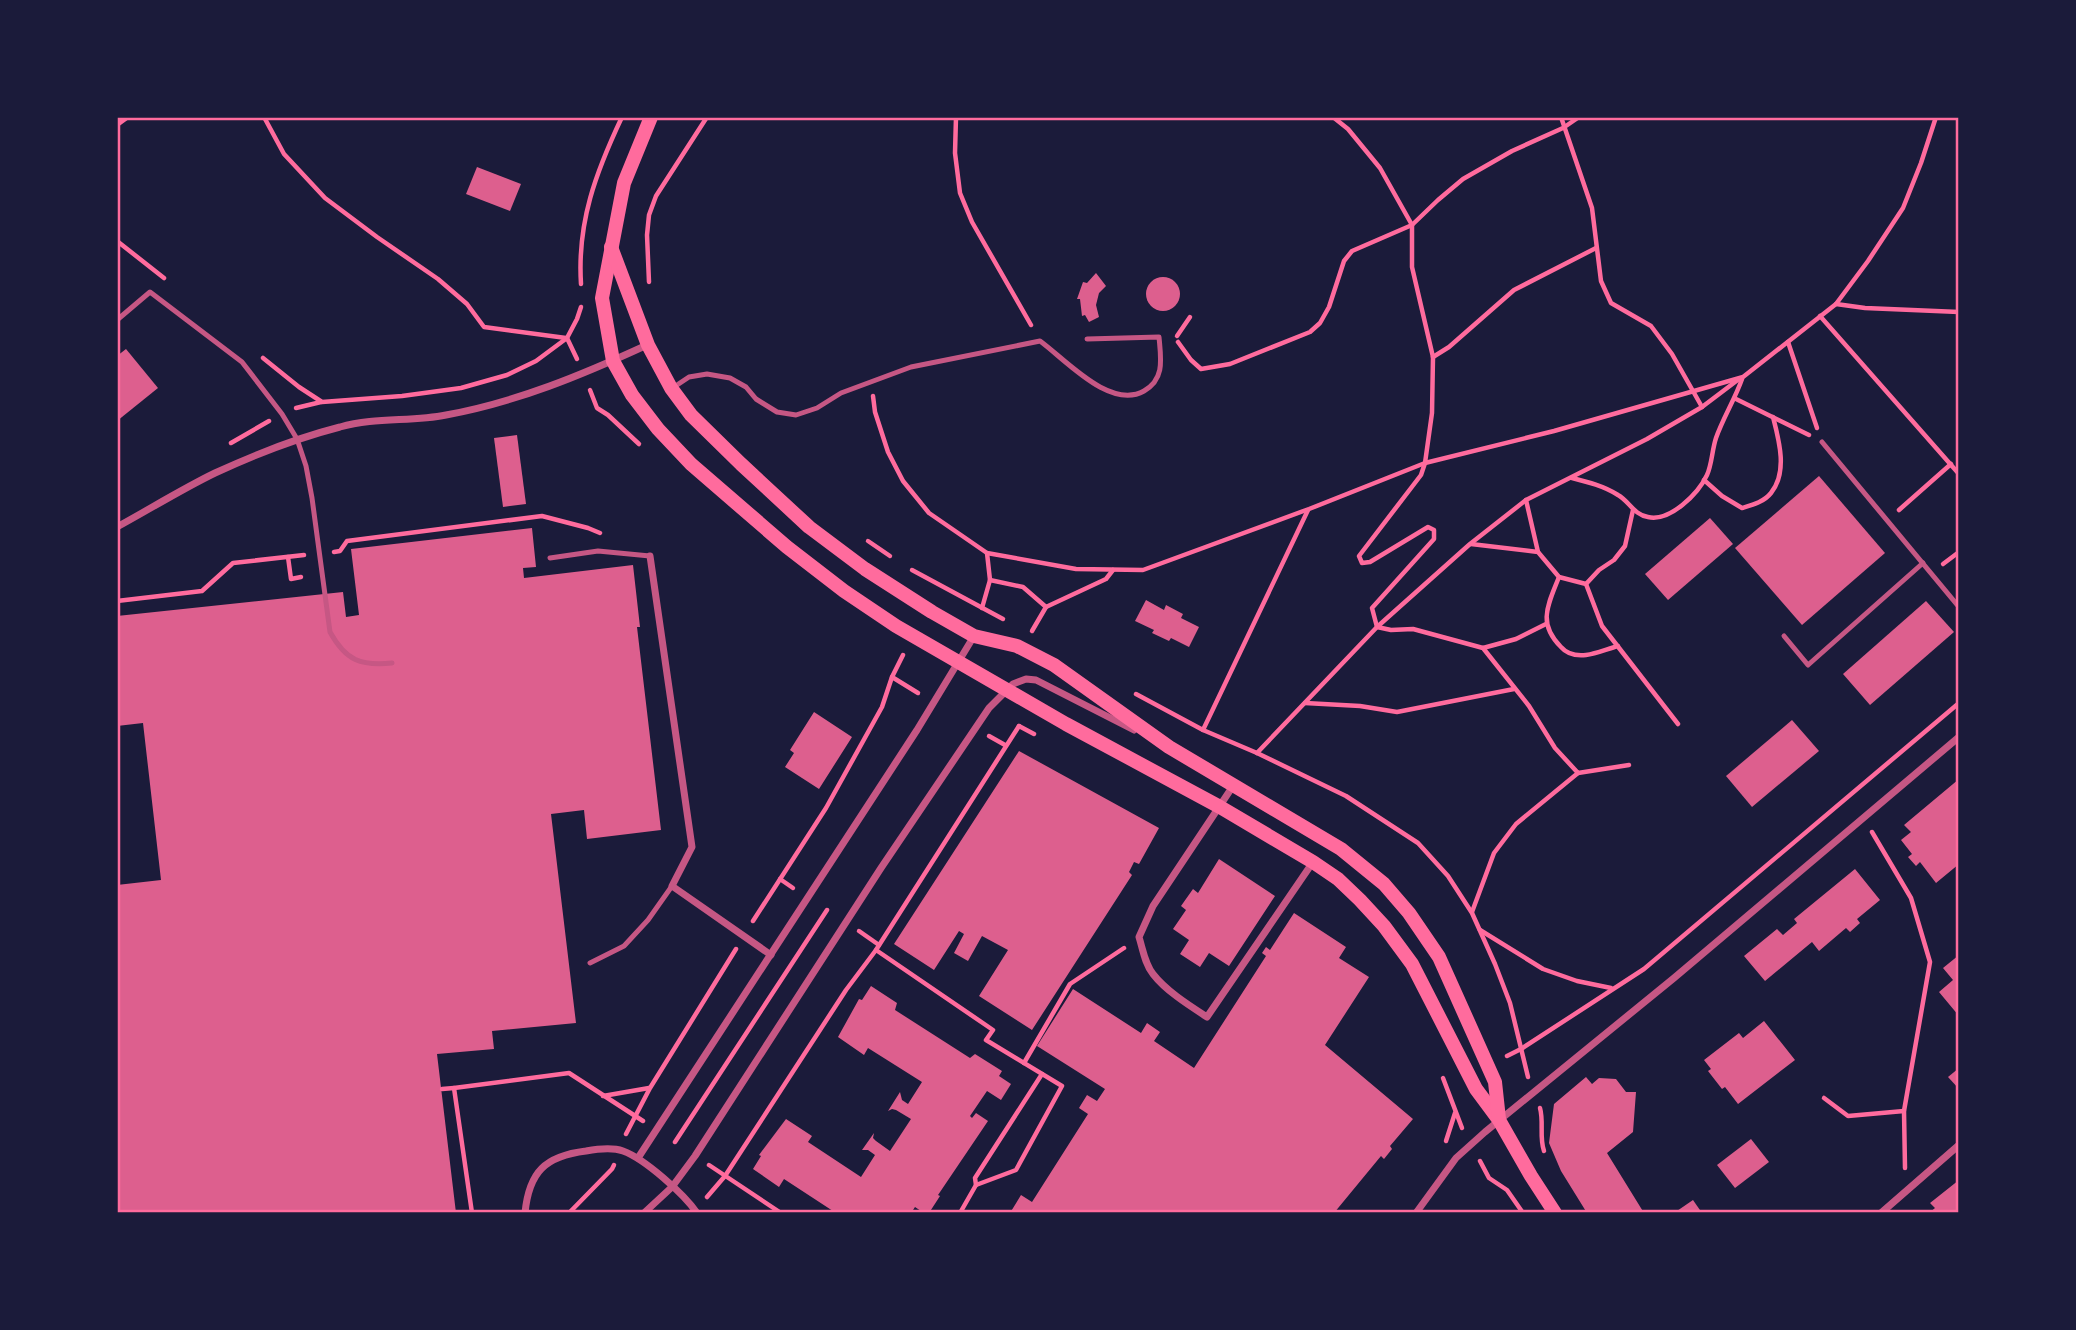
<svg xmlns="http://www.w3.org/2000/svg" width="2076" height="1330" viewBox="0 0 2076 1330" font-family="Helvetica,sans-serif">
  <rect width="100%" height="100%" fill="#1b1b3a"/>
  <g fill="#dd5f8e">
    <polygon points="477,167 521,184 510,211 466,194"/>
    <polygon points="1096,273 1106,286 1099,293 1096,305 1099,317 1089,322 1085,315 1082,316 1080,299 1077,299 1083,282 1087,283"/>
    <circle cx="1163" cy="294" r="17"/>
    <polygon points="126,349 158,388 117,421 117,356"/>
    <polygon points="517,435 526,504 503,507 494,438"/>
    <polygon points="1819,476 1885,553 1802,625 1735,548"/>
    <polygon points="1710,518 1733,544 1668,600 1645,574"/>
    <polygon points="532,528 536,567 523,568 524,578 633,565 640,627 637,627 661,830 587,839 584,810 551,814 576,1023 492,1031 494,1049 437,1054 456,1213 117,1213 117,885 161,880 143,723 117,726 117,616 343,592 346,617 359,615 351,549"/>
    <polygon points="1146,600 1164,610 1166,605 1183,614 1181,618 1199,627 1189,647 1171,638 1169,641 1152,633 1154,630 1135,621"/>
    <polygon points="1926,601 1954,632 1870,705 1843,674"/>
    <polygon points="814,712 852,737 819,789 785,767 794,753 790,750"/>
    <polygon points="1792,720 1819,751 1752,807 1726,776"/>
    <polygon points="1019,751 1159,828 1139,864 1134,862 1129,872 1132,875 1032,1030 979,996 1008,950 982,936 968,961 954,953 964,934 959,931 934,970 894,944"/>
    <polygon points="1959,779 1959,864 1936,883 1920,862 1916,866 1908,857 1912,854 1901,840 1911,832 1904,825"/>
    <polygon points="1219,859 1275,896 1229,966 1209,953 1200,967 1180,954 1189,940 1173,929 1186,910 1181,906 1193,889 1198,893"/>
    <polygon points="1855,869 1880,900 1857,919 1860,923 1850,932 1846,928 1819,951 1812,942 1765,981 1744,956 1777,929 1783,935 1797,923 1794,919"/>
    <polygon points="1294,913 1346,947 1339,958 1369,977 1325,1045 1413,1119 1390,1146 1392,1149 1384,1159 1381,1156 1334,1213 1010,1213 1021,1195 1032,1202 1088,1114 1079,1108 1087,1095 1097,1101 1105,1089 1037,1046 1073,989 1141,1033 1147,1023 1160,1032 1154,1041 1194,1068 1266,956 1262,953 1266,947 1270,950"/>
    <polygon points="1959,955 1959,1016 1939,992 1953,980 1943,968"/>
    <polygon points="871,986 897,1003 895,1010 970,1058 975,1054 1002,1071 999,1076 1011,1084 1001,1100 987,1091 970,1116 972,1118 976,1113 988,1121 938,1195 940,1196 929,1213 924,1213 915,1207 911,1213 836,1213 784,1179 779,1187 753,1169 761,1156 759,1155 786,1119 812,1136 808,1142 861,1177 875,1155 868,1150 862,1150 874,1133 873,1138 876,1141 890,1151 911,1119 896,1110 892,1109 888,1111 900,1092 902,1100 908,1104 922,1082 868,1048 864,1055 838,1037 859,999 862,1000"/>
    <polygon points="1764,1021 1795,1060 1738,1104 1725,1087 1722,1089 1708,1071 1711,1069 1704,1060 1739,1033 1743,1038"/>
    <polygon points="1959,1068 1959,1089 1948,1077"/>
    <polygon points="1586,1077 1592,1084 1599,1078 1616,1079 1626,1092 1636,1092 1633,1132 1607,1153 1644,1213 1587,1213 1561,1171 1549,1143 1554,1104"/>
    <polygon points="1751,1139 1769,1162 1735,1188 1717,1165"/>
    <polygon points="1959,1180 1959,1213 1929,1213 1935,1208 1930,1203"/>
    <polygon points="1693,1200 1702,1213 1674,1213"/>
  </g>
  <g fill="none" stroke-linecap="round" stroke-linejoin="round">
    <g stroke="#ff6b9d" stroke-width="4.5">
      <polyline points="264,117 284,154 325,198 377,237 438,279 467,304 484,327 566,338"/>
      <polyline points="956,117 955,153 960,193 972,222 1031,325"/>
      <polyline points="1333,117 1348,129 1380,168 1412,225 1412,267 1433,357 1432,413 1425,463 1421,475 1359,556 1362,563 1370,562 1428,527 1434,530 1434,539 1372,608 1377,627 1391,630 1413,629 1483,648 1529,706 1555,748 1578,773 1629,765"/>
      <polyline points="1561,117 1592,208 1601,281 1611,303 1651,326 1672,354 1702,407"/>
      <polyline points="117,125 128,117"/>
      <polyline points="117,241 164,278"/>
      <polyline points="649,282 647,235 649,215 656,196 707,117"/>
      <path d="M581,284C577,222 596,172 622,117"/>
      <polyline points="1836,304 1865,308 1959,312"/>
      <polyline points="1820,316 1959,474"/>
      <polyline points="1177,336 1190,317"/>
      <polyline points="1178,342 1191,360 1201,369 1230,364 1310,332 1320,323 1329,307 1344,261 1352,251 1412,225 1438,200 1463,179 1512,151 1563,128 1579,117"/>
      <polyline points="1788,342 1817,428"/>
      <polyline points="1433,357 1449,347 1514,290 1596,248"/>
      <polyline points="263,358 299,387 322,402 402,396 461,388 507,375 536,361 567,338"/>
      <polyline points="577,359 567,338 577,319 581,307"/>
      <polyline points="590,390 597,408 608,415 639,444"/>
      <polyline points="873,396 875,412 888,452 903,481 929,513 987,553 1076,569 1143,570 1309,509 1425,463 1554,431 1743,377 1836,304 1868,261 1903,208 1921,163 1936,117"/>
      <polyline points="1736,399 1809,435"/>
      <polyline points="296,408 321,402"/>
      <polyline points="231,443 269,421"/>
      <path d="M1572,478C1588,482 1604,486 1618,495C1629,501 1634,515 1648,517C1670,522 1698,494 1707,475C1712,464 1712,450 1716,438C1723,418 1735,399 1742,379"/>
      <path d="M1704,480L1722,496L1742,508C1752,505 1764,502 1771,493C1788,472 1779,440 1773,417"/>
      <polyline points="1526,500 1538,552"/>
      <polyline points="1899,510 1951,464"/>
      <polyline points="868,541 890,556"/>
      <polyline points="1471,544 1538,552 1559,577 1586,584 1602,626 1678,724"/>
      <polyline points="334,552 340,551 347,541 542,516 588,528 600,533"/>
      <polyline points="288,557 291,579 301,577"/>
      <polyline points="1943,564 1959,552"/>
      <polyline points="912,570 1003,619"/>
      <path d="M1559,577C1548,605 1537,623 1561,647C1567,654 1577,656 1586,655C1596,654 1607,649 1618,646"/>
      <polyline points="990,580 1023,587 1046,607"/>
      <polyline points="1586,584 1599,570 1614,560 1625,546 1633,510"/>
      <polyline points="117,601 202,591 233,563 304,555"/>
      <polyline points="982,608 990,580 987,553"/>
      <polyline points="1032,631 1046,607 1106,579 1113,570"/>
      <polyline points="1483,648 1516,639 1546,624"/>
      <polyline points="892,677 918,693"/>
      <polyline points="1136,694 1203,730 1257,753 1346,796 1418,843 1448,876 1472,913 1495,964 1510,1003 1528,1077"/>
      <polyline points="1305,703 1360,706 1397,712 1514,689"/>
      <polyline points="1019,726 1034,734"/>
      <polyline points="1203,730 1308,510"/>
      <polyline points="989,736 1005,745"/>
      <polyline points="1257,753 1377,627 1470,544 1526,500 1647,439 1702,407 1739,379"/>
      <polyline points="1872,832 1911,898 1930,962 1904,1111 1905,1168"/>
      <polyline points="780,879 793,888"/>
      <polyline points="1472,912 1494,853 1516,824 1578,773"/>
      <polyline points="753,921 826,808 882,707 892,677 903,655"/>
      <polyline points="1480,930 1543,969 1577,981 1611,988"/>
      <polyline points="859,931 879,945"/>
      <polyline points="876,950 993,1030 986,1040 1062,1086 1016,1170 976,1185 960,1213"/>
      <polyline points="1507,1056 1521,1049 1644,969 1959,703"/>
      <polyline points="1024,1063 1070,984 1124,948"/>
      <polyline points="1443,1078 1462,1128"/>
      <polyline points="442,1089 454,1088"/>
      <polyline points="603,1096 649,1088"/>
      <polyline points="1824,1098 1848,1116 1904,1111"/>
      <path d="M1540,1108C1544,1122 1539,1137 1544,1151"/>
      <polyline points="626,1134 650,1088 736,949"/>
      <polyline points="1446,1141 1455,1113"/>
      <polyline points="675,1142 827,910"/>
      <polyline points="1480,1161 1489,1178 1507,1190 1523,1213"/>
      <polyline points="709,1165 781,1213"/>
      <polyline points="976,1185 975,1178 1042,1074"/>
      <polyline points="707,1197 725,1176 846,990 876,950 1019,726"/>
      <polyline points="472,1213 454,1088 569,1073 643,1121"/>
      <polyline points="569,1213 612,1169 614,1165"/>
    </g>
    <g stroke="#c65784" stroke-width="5">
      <path d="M117,320L150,292L242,362L282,414L297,439L306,466L312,498L330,632C346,661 361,666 392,663"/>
      <path d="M674,387L689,377L707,374L730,378L746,387L756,399L777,412L796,415L817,408L841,393L911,367L1040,341C1066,360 1110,410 1144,391C1165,379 1161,359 1159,337L1087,339"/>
      <polyline points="1822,442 1959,607"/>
      <polyline points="550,558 598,551 650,556"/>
      <polyline points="1784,636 1808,665 1923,563"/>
      <polyline points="590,963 624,946 648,920 672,886"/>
    </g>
    <g stroke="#c65784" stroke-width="7">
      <path d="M117,527C150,509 182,489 215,473C256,454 297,438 340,427C375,417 412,422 446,415C517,402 582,375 647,345"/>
      <polyline points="650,556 692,847 672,886 771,955"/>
      <path d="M1233,786L1153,906L1139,937C1143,950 1145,964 1153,974C1166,991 1190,1006 1207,1017L1313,862"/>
      <polyline points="638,1158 917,730 974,636"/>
      <path d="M525,1213C529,1172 545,1156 586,1151C597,1149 612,1147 623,1151C645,1159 684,1194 697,1213"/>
      <polyline points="644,1213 672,1187 695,1156 881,868 989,708 1013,684 1026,679 1036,680 1134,730"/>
      <polyline points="1416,1213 1456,1158 1485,1132 1674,978 1959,737"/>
      <polyline points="1881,1213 1959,1145"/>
    </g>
    <g stroke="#ff6b9d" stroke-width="14">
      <polyline points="651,117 624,183 602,298 613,361 632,395 658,429 691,464 787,547 844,591 896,626 1066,724 1220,807 1313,862 1338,879 1360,900 1384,926 1412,964 1476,1089 1499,1120 1531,1176 1555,1213"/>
      <polyline points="611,247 648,345 671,388 691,415 741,464 809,527 865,569 932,612 974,636 1017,646 1054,665 1169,747 1341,849 1384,884 1409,913 1439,957 1495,1082 1499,1119"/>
    </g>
  </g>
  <rect width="2076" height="1330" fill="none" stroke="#1b1b3a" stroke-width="238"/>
  <rect x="119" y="119" width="1838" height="1092" fill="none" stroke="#ff6b9d" stroke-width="2.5"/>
</svg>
